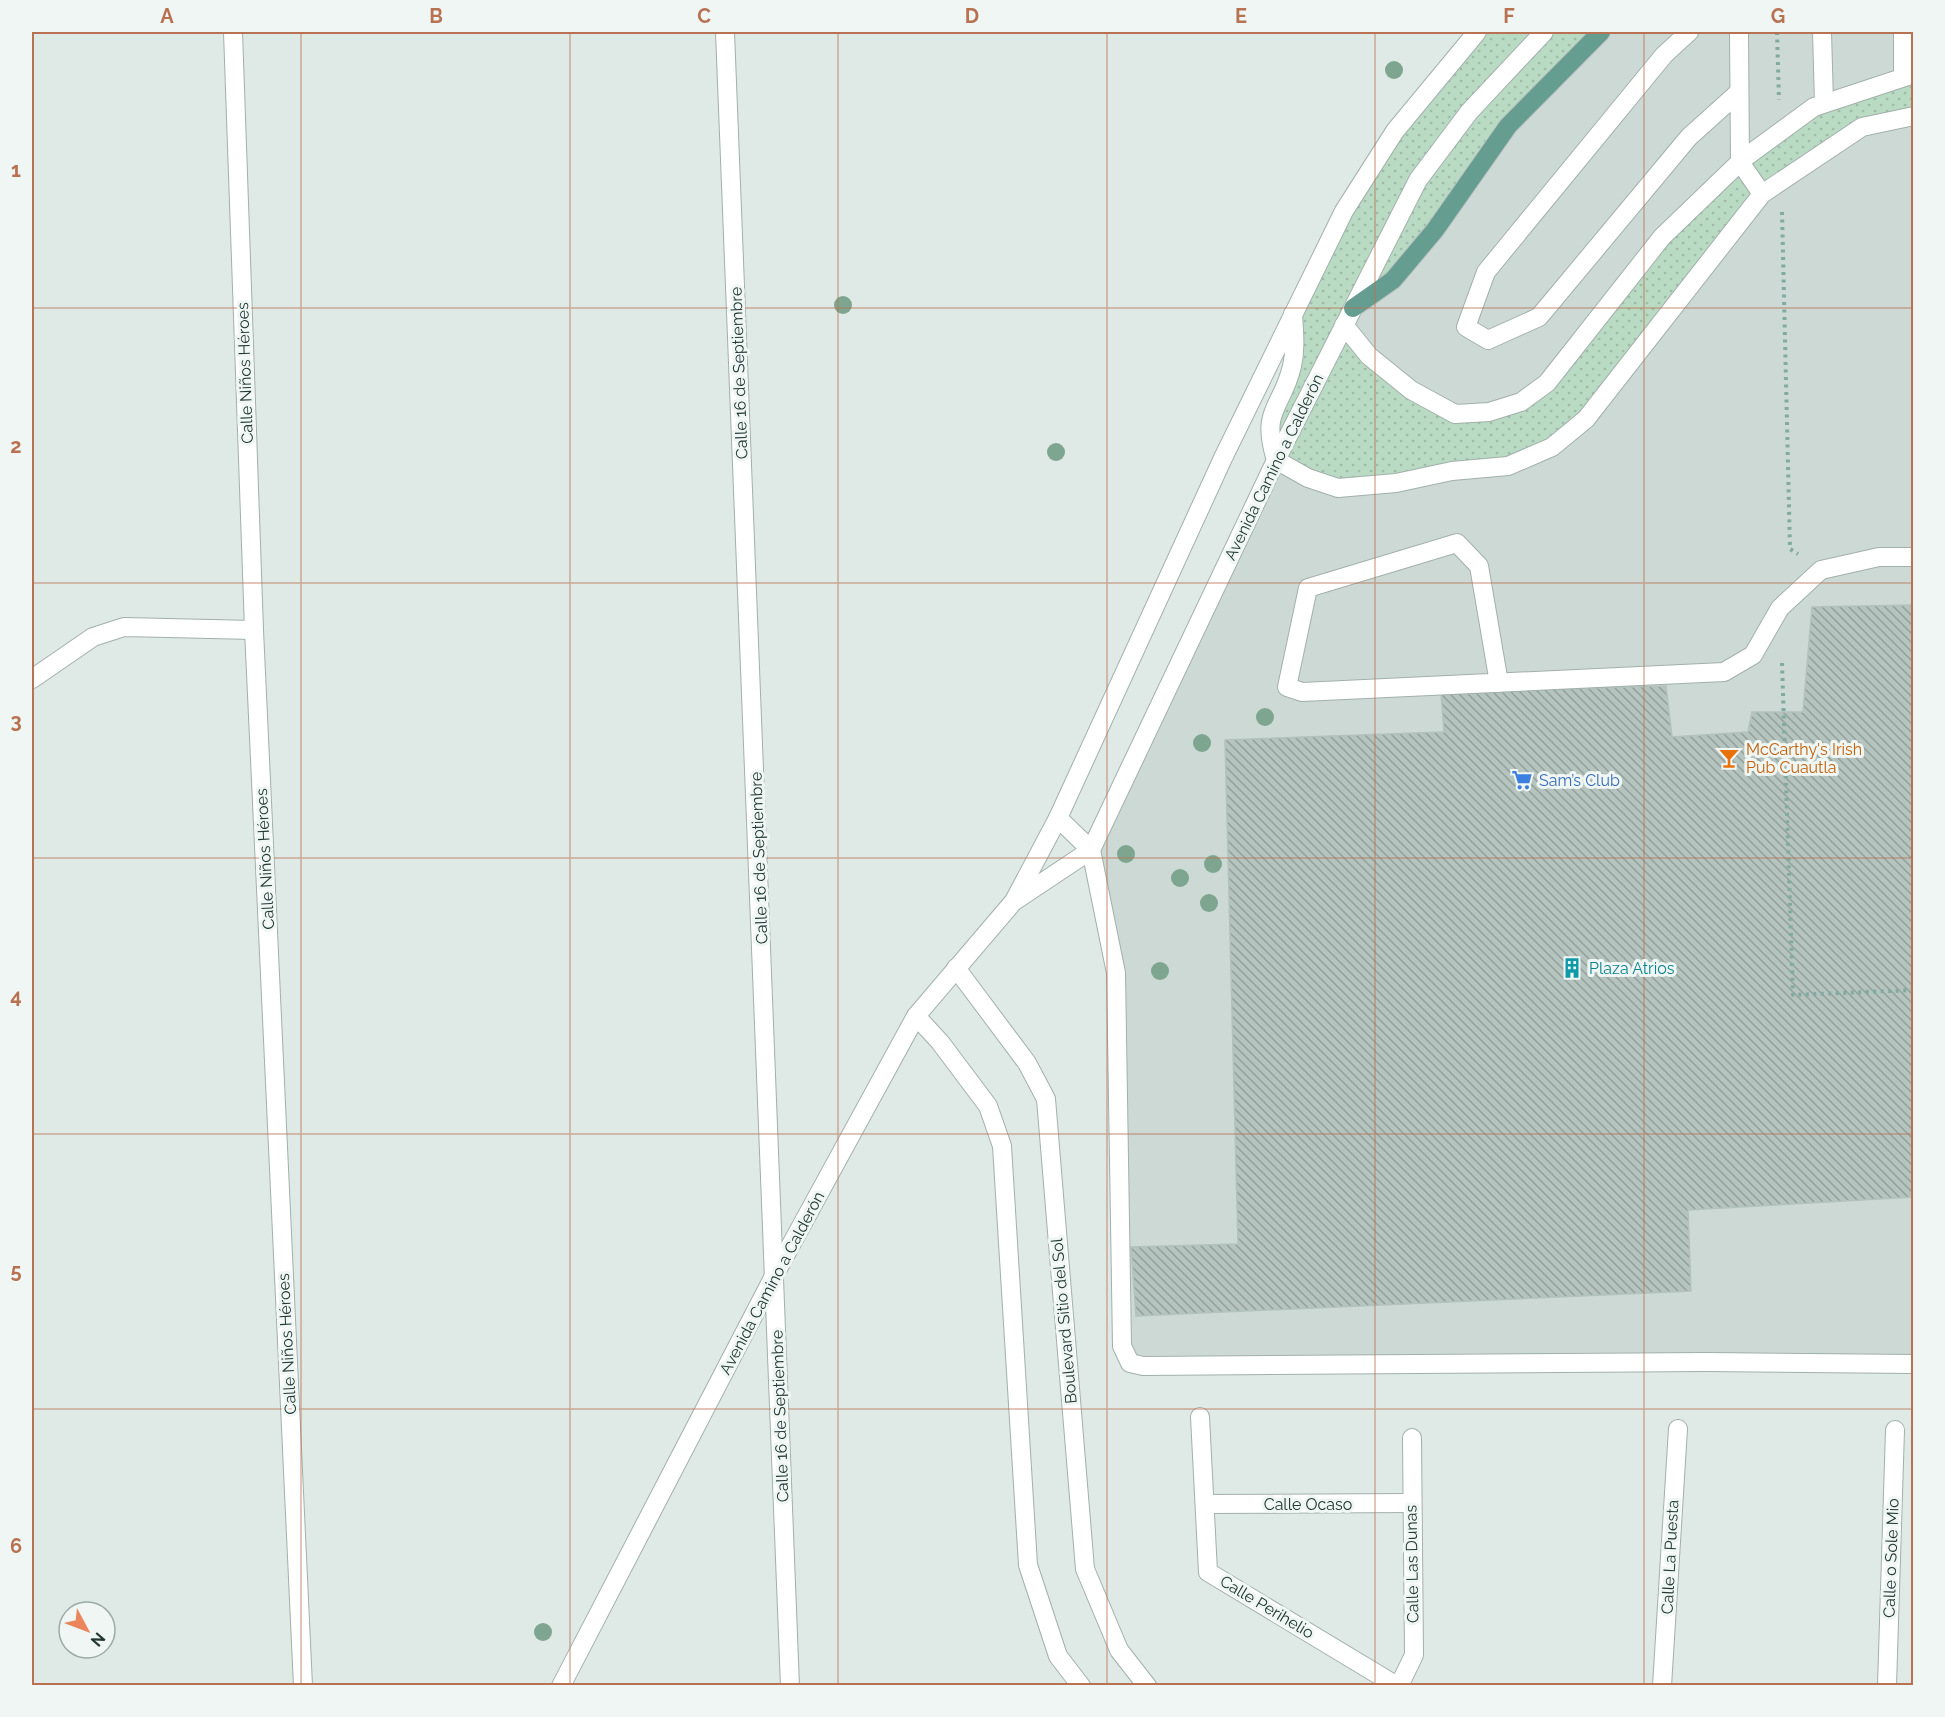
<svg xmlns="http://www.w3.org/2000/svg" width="1945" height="1717" viewBox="0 0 1945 1717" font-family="Raleway,sans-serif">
  <defs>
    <pattern id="grass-dots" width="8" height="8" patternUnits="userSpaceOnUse" patternTransform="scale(1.5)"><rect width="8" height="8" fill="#b9dac3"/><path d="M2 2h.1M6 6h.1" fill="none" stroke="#9fbca8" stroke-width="1.8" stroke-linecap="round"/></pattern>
    <pattern id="building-back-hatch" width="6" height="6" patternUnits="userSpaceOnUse" patternTransform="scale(1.5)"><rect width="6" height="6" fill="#b5c4be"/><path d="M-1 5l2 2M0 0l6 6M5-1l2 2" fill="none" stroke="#93a09b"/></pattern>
  </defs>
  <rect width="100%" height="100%" fill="#dfe9e5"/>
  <polygon fill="#cdd9d4" points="1602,32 1913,32 1913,1365 1130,1363 1116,973 1091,850 1353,308 1508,126"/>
  <polygon fill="url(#grass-dots)" points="1477,32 1602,32 1508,126 1435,230 1344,325 1455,414 1521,402 1662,237 1780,130 1913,74 1913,117 1862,127 1781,182 1586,419 1508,466 1338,488 1276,460 1271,415 1292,368 1293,312 1344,211"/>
  <polygon fill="url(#building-back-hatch)" stroke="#b2c2bc" stroke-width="1.5" points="1914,605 1914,1197 1688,1210 1691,1291 1136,1316 1131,1247 1238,1244 1225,740 1444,732 1441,692 1666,686 1672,737 1748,732 1752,712 1803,712 1812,607"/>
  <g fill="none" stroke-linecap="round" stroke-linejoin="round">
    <g stroke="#a2b0ac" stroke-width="20">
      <g id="minor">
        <polyline points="233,32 254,630 303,1686"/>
        <polyline points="725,32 790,1686"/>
        <polyline points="1689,32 1664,55 1486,272 1466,327 1488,340 1539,317 1689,137 1739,92"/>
        <polyline points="1739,32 1740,162 1762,194"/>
        <polyline points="1822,32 1824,103"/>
        <polyline points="1903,76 1903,32"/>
        <path d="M1293,314C1294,332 1296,349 1292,366C1282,409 1260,409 1276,460L1308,478L1338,488L1396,483L1452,471L1508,466L1552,447L1586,419L1762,194L1862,127L1914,116"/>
        <polyline points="1344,325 1369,356 1411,390 1455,414 1489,412 1521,402 1547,383 1662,237 1743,159 1814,107 1914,74"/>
        <polyline points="32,679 93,637 124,627 254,630"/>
        <polyline points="1499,683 1479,566 1457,543 1308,588 1287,687 1302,692 1724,672 1753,655 1780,608 1821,570 1879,557 1914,557"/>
        <polyline points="1058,818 1091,850 1116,973 1122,1346 1130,1363 1143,1366 1707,1362 1914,1364"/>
        <polyline points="1016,900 1091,850 1276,460 1418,180 1469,112 1544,32"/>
        <polyline points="956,968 1027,1063 1046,1099 1085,1569 1119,1650 1147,1686"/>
        <polyline points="916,1016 940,1042 988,1106 1002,1146 1028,1565 1058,1656 1081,1686"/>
        <polyline points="1200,1417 1208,1572 1397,1686"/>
        <polyline points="1205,1504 1411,1503"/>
        <polyline points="561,1686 775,1274 916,1016 1014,901 1058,818 1223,458 1344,211 1395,131 1477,32"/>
        <polyline points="1399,1686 1414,1655 1412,1438"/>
        <polyline points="1662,1686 1678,1429"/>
        <polyline points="1887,1686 1895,1430"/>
      </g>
    </g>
    <g stroke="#bcc3c2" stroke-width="20">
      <polyline id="major" points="1353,308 1393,280 1435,230 1508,126 1601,32"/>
    </g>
    <g stroke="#81aba0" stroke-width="4" stroke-dasharray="3 4.5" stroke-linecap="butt">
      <polyline points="1777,32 1779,100"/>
      <polyline points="1782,212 1790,549 1798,554"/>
      <polyline points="1782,663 1793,995 1914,990"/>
    </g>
    <use href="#minor" stroke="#fff" stroke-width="18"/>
    <use href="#major" stroke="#669d91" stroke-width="18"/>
  </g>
  <g fill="#7ea58f">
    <circle cx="1394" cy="70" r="9"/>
    <circle cx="843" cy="305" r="9"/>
    <circle cx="1056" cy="452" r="9"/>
    <circle cx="1265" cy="717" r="9"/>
    <circle cx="1202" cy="743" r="9"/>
    <circle cx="1126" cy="854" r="9"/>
    <circle cx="1213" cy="864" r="9"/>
    <circle cx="1180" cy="878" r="9"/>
    <circle cx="1209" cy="903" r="9"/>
    <circle cx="1160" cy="971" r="9"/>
    <circle cx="543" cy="1632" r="9"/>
  </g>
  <path fill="none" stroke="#b87252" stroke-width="1.5" stroke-opacity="0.55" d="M301,32V1686M570,32V1686M838,32V1686M1107,32V1686M1375,32V1686M1644,32V1686M32,308H1914M32,583H1914M32,858H1914M32,1134H1914M32,1409H1914"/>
  <defs>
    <g id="bar-bare" transform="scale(1.62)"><path d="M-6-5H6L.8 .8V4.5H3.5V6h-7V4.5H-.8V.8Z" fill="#e8710a" stroke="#eff6f3" stroke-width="2.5" paint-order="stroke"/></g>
    <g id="supermarket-bare" transform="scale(1.62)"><path d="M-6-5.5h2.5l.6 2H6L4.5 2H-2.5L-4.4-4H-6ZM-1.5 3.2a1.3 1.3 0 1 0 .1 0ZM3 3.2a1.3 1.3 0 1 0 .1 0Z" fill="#3f7fe0" stroke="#eff6f3" stroke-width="2.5" paint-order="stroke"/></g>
    <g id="building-bare" transform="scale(1.62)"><path d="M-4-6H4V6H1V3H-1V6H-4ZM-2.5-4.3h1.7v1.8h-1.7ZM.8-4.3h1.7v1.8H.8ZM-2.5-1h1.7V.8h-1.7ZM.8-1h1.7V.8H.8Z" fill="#0f9aa8" stroke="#eff6f3" stroke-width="2.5" paint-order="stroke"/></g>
  </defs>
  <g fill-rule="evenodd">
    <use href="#bar-bare" x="1729" y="758"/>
    <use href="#supermarket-bare" x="1522" y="780"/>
    <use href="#building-bare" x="1572" y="968"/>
  </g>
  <g text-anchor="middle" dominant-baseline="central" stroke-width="6" stroke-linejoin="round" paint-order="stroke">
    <g font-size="16" fill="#213833" stroke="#eff6f3">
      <text transform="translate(245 373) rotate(-92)">Calle Niños Héroes</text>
      <text transform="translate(739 373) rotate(-92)">Calle 16 de Septiembre</text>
      <text transform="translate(1274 467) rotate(-64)">Avenida Camino a Calderón</text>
      <text transform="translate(759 858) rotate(-92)">Calle 16 de Septiembre</text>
      <text transform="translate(265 859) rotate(-93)">Calle Niños Héroes</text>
      <text transform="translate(772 1283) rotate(-62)">Avenida Camino a Calderón</text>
      <text transform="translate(1064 1321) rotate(-95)">Boulevard Sitio del Sol</text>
      <text transform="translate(287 1344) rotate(-93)">Calle Niños Héroes</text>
      <text transform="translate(780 1416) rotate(-92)">Calle 16 de Septiembre</text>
      <text x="1308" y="1504">Calle Ocaso</text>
      <text transform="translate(1670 1557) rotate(-87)">Calle La Puesta</text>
      <text transform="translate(1891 1558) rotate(-88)">Calle o Sole Mio</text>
      <text transform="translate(1412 1564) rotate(-91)">Calle Las Dunas</text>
      <text transform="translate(1267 1607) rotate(31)">Calle Perihelio</text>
    </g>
    <g font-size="16" fill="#c56008" stroke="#eff6f3" text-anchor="start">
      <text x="1746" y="749">McCarthy's Irish<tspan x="1746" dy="18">Pub Cuautla</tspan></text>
    </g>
    <g font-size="16" fill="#366cbe" stroke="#eff6f3" text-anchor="start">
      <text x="1539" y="780">Sam’s Club</text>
    </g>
    <g font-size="16" fill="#0d838f" stroke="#eff6f3" text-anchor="start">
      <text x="1589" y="968">Plaza Atrios</text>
    </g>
  </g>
  <rect width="1945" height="1717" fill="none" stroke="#eff6f3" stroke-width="66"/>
  <g transform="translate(87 1630) rotate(131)"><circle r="28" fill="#eff6f3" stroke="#9daaa6" stroke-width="1.5"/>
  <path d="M0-4.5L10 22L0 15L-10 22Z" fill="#ea855c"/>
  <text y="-9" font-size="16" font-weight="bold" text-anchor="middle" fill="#213833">N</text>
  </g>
  <rect x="33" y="33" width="1879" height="1651" fill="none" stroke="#b87252" stroke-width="2"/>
  <g font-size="20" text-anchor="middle" font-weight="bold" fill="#b87252">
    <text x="167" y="23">A</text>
    <text x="436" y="23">B</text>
    <text x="704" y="23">C</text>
    <text x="972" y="23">D</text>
    <text x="1241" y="23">E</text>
    <text x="1509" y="23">F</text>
    <text x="1778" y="23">G</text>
    <text x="16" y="177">1</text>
    <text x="16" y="453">2</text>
    <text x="16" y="728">3</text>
    <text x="16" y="1003">4</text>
    <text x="16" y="1278">5</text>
    <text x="16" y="1553">6</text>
  </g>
</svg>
